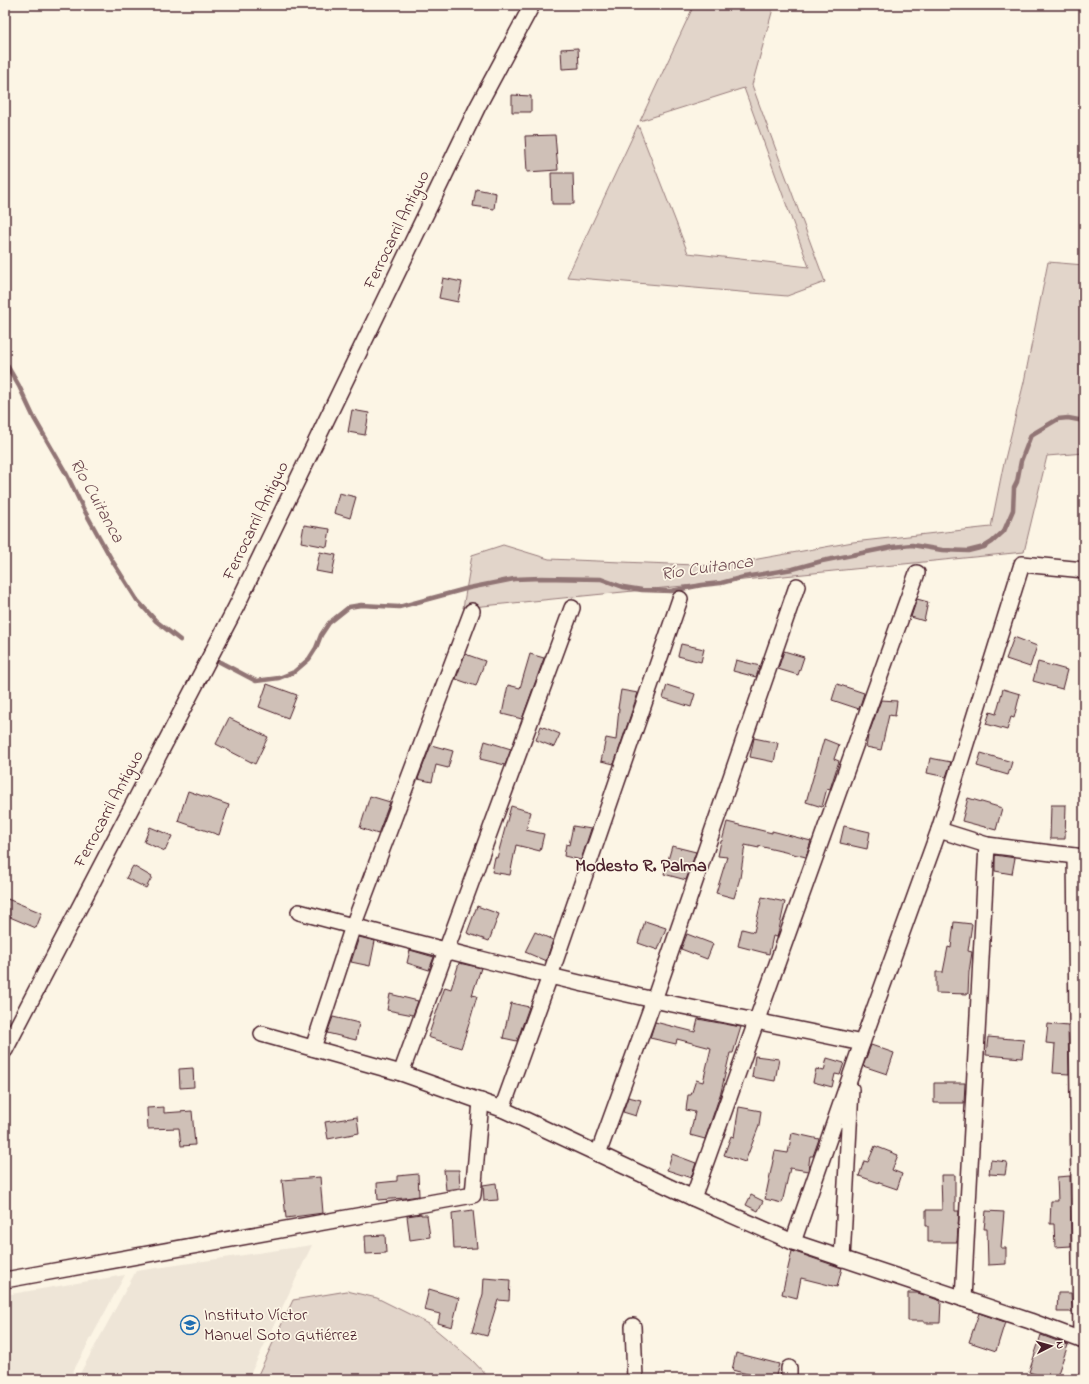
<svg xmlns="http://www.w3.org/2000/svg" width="1089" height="1384" viewBox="0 0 1089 1384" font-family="'Indie Flower',sans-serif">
  <rect width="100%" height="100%" fill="#fcf5e5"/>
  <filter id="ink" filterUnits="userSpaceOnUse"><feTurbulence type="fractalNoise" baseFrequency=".025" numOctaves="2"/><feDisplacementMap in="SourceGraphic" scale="8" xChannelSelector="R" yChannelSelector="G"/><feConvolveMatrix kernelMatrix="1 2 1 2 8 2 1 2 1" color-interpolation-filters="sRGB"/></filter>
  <g filter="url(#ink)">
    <g fill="#eee5d7">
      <polygon points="312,1245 248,1379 77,1379 136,1271"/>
      <polygon points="125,1275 69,1379 5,1379 5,1295"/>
    </g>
    <g fill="#e2d5ca" stroke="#967a7a">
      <polygon points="694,5 774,5 752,85 825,282 787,296 567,277 638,125 688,253 809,267 744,88 640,121"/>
      <polygon points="1048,262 1084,265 1084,453 1047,456 1024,552 463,608 472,555 503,545 549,559 719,566 853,542 991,527 1003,467 1024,382"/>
      <polygon points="347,1291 377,1298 429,1324 471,1359 490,1379 256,1379 293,1300"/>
    </g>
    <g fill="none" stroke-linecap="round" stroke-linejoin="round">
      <g stroke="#917474" stroke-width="4.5">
        <polyline points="5,362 19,386 34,418 67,475 83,508 113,562 137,600 156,621 180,640"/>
        <polyline points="218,661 256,681 279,678 294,672 309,659 316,648 321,635 329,623 349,607 361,605 399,607 469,588 514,579 541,578 601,579 623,587 642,590 671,591 702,585 721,583 744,577 793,569 822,561 892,547 912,545 942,550 968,551 984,547 992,542 1004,531 1013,510 1014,488 1017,482 1021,461 1031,435 1058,419 1068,418 1084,421"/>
      </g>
    </g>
    <g fill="#cfc0b7" stroke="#4a1f2b">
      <polygon points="578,48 579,68 562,69 561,49"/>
      <polygon points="512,95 531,96 531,112 512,112"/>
      <polygon points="555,135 558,170 527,172 525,136"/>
      <polygon points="551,173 573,173 574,204 552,204"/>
      <polygon points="476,189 496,193 494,209 473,206"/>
      <polygon points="443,278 462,282 458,302 439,298"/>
      <polygon points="352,410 369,413 365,435 348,432"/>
      <polygon points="339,493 356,497 350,518 334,513"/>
      <polygon points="304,525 330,529 327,547 301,542"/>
      <polygon points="320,552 336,555 332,574 316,571"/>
      <polygon points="917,599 928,602 924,621 911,617"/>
      <polygon points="1014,637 1037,646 1030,667 1006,659"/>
      <polygon points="681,644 704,649 701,662 678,656"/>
      <polygon points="784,651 804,657 798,675 778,669"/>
      <polygon points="465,654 485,661 476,686 456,679"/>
      <polygon points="530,654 544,658 522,719 502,714 508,685 520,688"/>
      <polygon points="736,660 760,666 756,677 733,671"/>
      <polygon points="1038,662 1067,670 1062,689 1033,681"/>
      <polygon points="267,684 297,695 288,718 259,707"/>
      <polygon points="837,684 864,693 859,709 832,700"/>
      <polygon points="667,685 695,694 691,707 663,698"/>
      <polygon points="1003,689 1020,694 1014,718 1011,717 1007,730 986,724 990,712 996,714"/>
      <polygon points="621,690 638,693 614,764 601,761 606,738 616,740 619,708 618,708"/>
      <polygon points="881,700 897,701 895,716 889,715 881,750 866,747 868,736"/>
      <polygon points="229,718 268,737 255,764 216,744"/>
      <polygon points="541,726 560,734 554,747 536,740"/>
      <polygon points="754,738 778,743 774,762 750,757"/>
      <polygon points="824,739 839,745 834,759 839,761 830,789 827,788 822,807 806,802"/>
      <polygon points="485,741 511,749 505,765 480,759"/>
      <polygon points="431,745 453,751 448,768 436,765 432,782 418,779"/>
      <polygon points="981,753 1012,762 1008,775 977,766"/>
      <polygon points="930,758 951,762 946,777 927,773"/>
      <polygon points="188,791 229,805 219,835 178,821"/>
      <polygon points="370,796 390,802 378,834 360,828"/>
      <polygon points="968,798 1002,808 996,830 962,821"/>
      <polygon points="1051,805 1066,805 1065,839 1050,839"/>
      <polygon points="511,806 531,812 526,830 544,834 540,851 516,845 510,875 492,872 495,857 497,858"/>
      <polygon points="727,822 772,833 772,831 811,841 806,857 759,846 759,848 745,845 740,878 734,898 716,893 727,857 718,856 721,841 722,841"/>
      <polygon points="573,826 591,829 581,860 564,856 566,844 569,845"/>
      <polygon points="844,826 870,832 867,849 840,843"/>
      <polygon points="150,827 172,836 165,851 144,842"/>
      <polygon points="672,846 696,852 686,880 664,874"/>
      <polygon points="995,855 1015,858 1012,874 995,871"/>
      <polygon points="133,866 152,877 146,888 126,878"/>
      <polygon points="762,897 785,902 778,934 777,937 773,936 769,954 738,946 742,929 754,932"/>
      <polygon points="5,898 42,913 36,928 5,915"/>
      <polygon points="477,906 499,914 489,941 467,933"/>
      <polygon points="645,921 666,928 658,950 638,943"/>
      <polygon points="954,922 972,924 968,951 972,952 969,972 968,994 936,993 936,972 943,972 948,947 951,948"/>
      <polygon points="535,932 553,940 546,961 525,952"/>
      <polygon points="687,934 713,944 707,959 681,949"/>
      <polygon points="359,937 375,941 370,966 351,962"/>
      <polygon points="410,950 434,957 429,970 407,963"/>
      <polygon points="459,963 481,968 472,995 477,996 468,1027 461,1048 428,1037 445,987 451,989"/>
      <polygon points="390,994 418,1001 413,1015 387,1010"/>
      <polygon points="511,1003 529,1007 517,1041 503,1038"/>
      <polygon points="333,1017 359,1023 356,1040 327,1033"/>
      <polygon points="698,1019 741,1027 733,1053 730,1053 721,1092 705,1139 690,1135 695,1112 686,1110 688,1095 691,1095 696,1080 703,1082 711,1048 677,1039 676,1044 650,1038 655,1022 695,1032"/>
      <polygon points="1048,1024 1068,1026 1069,1074 1053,1073 1055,1044 1046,1043"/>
      <polygon points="988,1037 1024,1040 1022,1058 986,1055"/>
      <polygon points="871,1045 894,1053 887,1074 863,1066"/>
      <polygon points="755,1056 779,1059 775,1081 752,1077"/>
      <polygon points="827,1058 844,1063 840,1075 835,1074 832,1087 813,1082 816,1069 824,1071"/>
      <polygon points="193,1068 194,1087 180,1088 179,1069"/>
      <polygon points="934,1083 965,1083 964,1103 934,1103"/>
      <polygon points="628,1097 641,1100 636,1116 623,1112"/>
      <polygon points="164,1107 164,1113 192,1111 195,1145 181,1146 179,1128 148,1129 147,1108"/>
      <polygon points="739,1107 761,1111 759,1126 745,1162 724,1155 731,1136 734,1137"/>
      <polygon points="357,1117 359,1133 328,1139 325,1122"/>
      <polygon points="792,1133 819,1139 813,1156 810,1156 808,1171 790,1168 782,1203 765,1199 775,1151 788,1153"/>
      <polygon points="875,1146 898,1155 892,1170 902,1174 897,1189 859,1176 864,1161 868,1162"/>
      <polygon points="672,1154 696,1163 691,1178 667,1170"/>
      <polygon points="991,1160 1007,1162 1005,1175 989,1174"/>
      <polygon points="444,1170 459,1170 460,1188 446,1190"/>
      <polygon points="418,1174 419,1196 405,1198 378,1200 377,1183 397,1181 397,1176"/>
      <polygon points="941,1175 955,1175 955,1211 959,1211 957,1242 928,1242 928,1226 926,1226 926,1210 942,1210"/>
      <polygon points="1070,1176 1071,1246 1055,1247 1054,1224 1050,1224 1051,1201 1058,1201 1057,1177"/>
      <polygon points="320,1177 323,1213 286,1218 282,1180"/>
      <polygon points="496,1183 498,1200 484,1201 483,1185"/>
      <polygon points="751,1195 763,1201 758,1211 746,1205"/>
      <polygon points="473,1210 477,1248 454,1249 452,1213"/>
      <polygon points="986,1211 1004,1212 1001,1248 1006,1248 1006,1264 988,1265 987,1229 984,1229"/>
      <polygon points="421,1214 421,1215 427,1215 430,1237 410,1240 407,1216"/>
      <polygon points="385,1235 386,1253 366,1254 365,1236"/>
      <polygon points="792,1251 842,1268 837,1287 801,1278 797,1298 782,1294"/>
      <polygon points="484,1278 510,1280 509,1301 498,1300 487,1336 472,1332 483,1294"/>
      <polygon points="429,1289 459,1298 452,1327 438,1323 440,1314 424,1310"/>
      <polygon points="908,1293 918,1293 941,1301 940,1323 924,1323 924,1321 908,1321"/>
      <polygon points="1058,1293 1071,1293 1072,1312 1057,1312"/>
      <polygon points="979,1313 1005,1322 996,1351 969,1342"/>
      <polygon points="1041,1335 1068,1345 1056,1379 1049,1379 1029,1372"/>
      <polygon points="736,1353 779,1364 775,1379 767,1379 732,1370"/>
    </g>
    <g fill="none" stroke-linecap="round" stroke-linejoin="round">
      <g stroke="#4a1f2b" stroke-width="18">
        <g id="street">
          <polyline points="939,830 987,845 1083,857"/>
          <polyline points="1075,856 1081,1340"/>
          <path d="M299,912C417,943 535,974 654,1000C723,1015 793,1028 862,1043"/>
          <polyline points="262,1034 401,1073 502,1109 693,1198 793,1242 1030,1321 1084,1341"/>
          <polyline points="313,1048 353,926 472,611"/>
          <polyline points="5,1050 236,607 478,106 532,5"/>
          <polyline points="401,1073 572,608"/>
          <polyline points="502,1109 550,976 680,599"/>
          <polyline points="598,1154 654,1000 797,586"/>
          <polyline points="693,1198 917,573"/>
          <polyline points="793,1242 862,1043 939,830 1022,564 1084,570"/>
          <polyline points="842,1259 851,1089"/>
          <polyline points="5,1280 473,1195 481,1101"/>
          <polyline points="963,1299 987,845"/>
          <polyline points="633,1326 635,1379"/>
          <polyline points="789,1379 789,1368"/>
        </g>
      </g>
      <use href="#street" stroke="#fcf5e5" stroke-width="15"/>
    </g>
  </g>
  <defs>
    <g id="school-ring" transform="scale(1)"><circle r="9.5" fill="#fcf5e5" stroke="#1f6fb2" stroke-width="1.5"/><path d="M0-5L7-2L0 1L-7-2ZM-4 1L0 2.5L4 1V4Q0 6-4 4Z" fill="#1f6fb2"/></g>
  </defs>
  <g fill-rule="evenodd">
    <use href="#school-ring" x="190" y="1325"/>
  </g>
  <g text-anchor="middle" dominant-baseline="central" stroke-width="3.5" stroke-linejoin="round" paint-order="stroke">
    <g font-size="17" fill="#4a1f2b" stroke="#fcf5e5">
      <text transform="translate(397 230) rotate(-64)">Ferrocarril Antiguo</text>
      <text transform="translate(256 521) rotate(-64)">Ferrocarril Antiguo</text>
      <text transform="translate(109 809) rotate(-62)">Ferrocarril Antiguo</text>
    </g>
    <g font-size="17" fill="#4a1f2b" stroke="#fcf5e5" text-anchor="start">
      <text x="204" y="1315">Instituto Víctor<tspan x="204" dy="20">Manuel Soto Gutiérrez</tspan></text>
    </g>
    <g font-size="18" font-style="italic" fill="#6d4950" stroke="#fcf5e5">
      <text transform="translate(96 501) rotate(61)">Río Cuitanca</text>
      <text transform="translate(707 569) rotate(-8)">Río Cuitanca</text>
    </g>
    <g font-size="18" font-weight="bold" fill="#4a1f2b" stroke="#fcf5e5">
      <text x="641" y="867">Modesto R. Palma</text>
    </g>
  </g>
  <rect width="1089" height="1384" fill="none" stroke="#fcf5e5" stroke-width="20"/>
  <rect x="10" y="10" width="1069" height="1364" fill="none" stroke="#4a1f2b" stroke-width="1.5" filter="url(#ink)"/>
  <g transform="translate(1051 1346) rotate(84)" stroke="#fcf5e5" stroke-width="3" paint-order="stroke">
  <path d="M0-3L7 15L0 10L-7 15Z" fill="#4a1f2b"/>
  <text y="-6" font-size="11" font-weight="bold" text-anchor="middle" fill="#4a1f2b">N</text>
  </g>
</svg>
